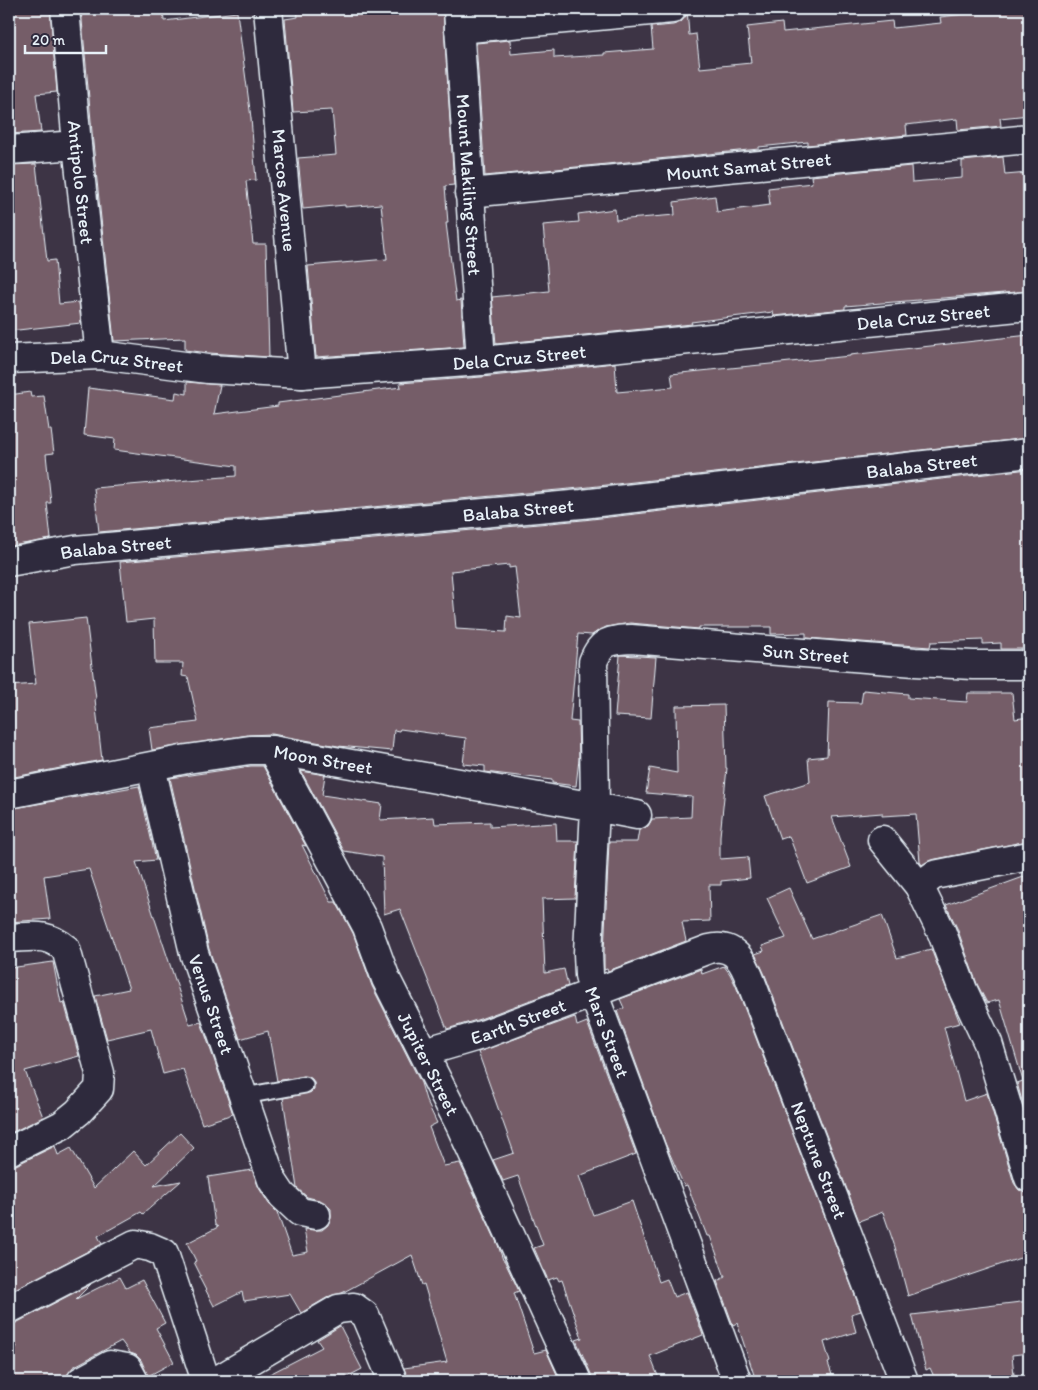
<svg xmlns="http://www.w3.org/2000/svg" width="1038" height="1390" viewBox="0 0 1038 1390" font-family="Itim,sans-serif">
  <rect width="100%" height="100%" fill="#3d3445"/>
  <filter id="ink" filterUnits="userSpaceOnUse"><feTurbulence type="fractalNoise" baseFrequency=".02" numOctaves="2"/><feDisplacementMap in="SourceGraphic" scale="10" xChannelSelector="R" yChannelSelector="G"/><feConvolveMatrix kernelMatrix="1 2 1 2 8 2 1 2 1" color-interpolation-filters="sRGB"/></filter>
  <g filter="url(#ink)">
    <g fill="#755d67" stroke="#e8f1f8" fill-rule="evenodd">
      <polygon points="9,9 50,9 57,92 36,94 41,132 9,134 9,106 11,105 9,76"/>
      <polygon points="81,9 163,9 164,21 237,12 251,118 256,180 246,181 253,244 266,244 269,357 209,353 185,350 185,338 114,341 93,143"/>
      <polygon points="297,9 443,9 454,185 445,186 448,223 446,223 456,301 461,300 464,347 316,357 308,266 387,259 381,204 345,207 345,205 303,209 298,158 336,155 332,110 293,112 285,19 298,17"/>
      <polygon points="687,9 689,35 696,34 700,68 751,63 747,27 782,23 783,32 892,21 893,28 941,23 940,17 1005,9 1029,9 1029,115 1000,118 1001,126 958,130 957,119 906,125 907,135 808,145 808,142 759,147 759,149 485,176 476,43 510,40 511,54 554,50 554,58 604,55 604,53 653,49 651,27 673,25 681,22 686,16"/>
      <polygon points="1003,157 1005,175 1029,173 1029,291 845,306 845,309 774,316 773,312 691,322 692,324 496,344 492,297 549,291 543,225 579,222 578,214 615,209 616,220 675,215 674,202 715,196 717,212 770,205 768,188 812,183 811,176 911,166 912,182 962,178 962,161"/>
      <polygon points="36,164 47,261 55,260 59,304 79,302 81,323 9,331 9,165"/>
      <polygon points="1029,335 1029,438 580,488 99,532 94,488 236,476 236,466 114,450 115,439 84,435 88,388 175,399 176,392 187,394 187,382 220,385 214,414 278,406 278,403 401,387 400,383 482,377 615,363 617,392 673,387 671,374 850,356 850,355"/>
      <polygon points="30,392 31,397 44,396 49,430 51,430 54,453 46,454 51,503 47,503 51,539 12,546 9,513 9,473 12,472 9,442 9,395"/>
      <path d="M1029,469V649H1001V643L983,644V640L931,642L930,647L806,638V633L771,634V627H699V629L630,623L606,627L592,635L578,634L570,721L578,722L579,759L576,786L552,783V780L485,772V766L463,764L466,738L400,729L399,731L394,730L392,751L338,746L272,734L248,735L152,750L149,728L198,722L188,677L182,676L183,663H155L154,619L126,622L120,562L583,520ZM509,565V568L515,567L521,618L507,616L506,632L456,629L451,571Z"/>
      <polygon points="86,618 96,699 95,699 102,760 9,778 9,686 36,684 29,624"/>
      <polygon points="620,655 656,657 651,718 615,716"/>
      <polygon points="863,690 908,694 908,698 967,702 968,693 1012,693 1015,719 1029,717 1029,841 931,860 922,865 920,862 916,814 882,816 882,813 832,817 851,867 807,883 789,836 780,839 765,796 810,782 808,758 827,756 829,702 861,703"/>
      <polygon points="724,705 726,768 727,768 720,836 720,859 748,857 750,878 721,881 721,885 709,885 710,921 682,922 686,941 608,971 607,969 604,970 604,953 609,842 637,842 639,830 648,826 652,819 691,817 692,797 646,793 650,768 677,773 676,706"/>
      <polygon points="251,766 263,766 306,846 302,845 331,902 336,902 353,933 372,986 421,1083 426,1100 437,1123 429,1127 444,1166 460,1163 498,1245 503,1260 504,1260 519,1291 514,1293 534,1353 546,1350 560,1381 408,1381 404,1368 447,1362 424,1284 422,1285 412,1255 342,1293 330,1296 301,1313 290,1294 244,1301 242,1292 214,1306 199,1277 201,1276 194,1262 196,1261 187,1243 218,1227 215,1225 208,1177 252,1170 259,1188 269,1204 277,1212 292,1255 308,1252 304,1229 314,1230 322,1230 328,1225 331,1217 331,1209 326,1204 319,1200 307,1197 297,1188 283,1098 311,1092 314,1089 314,1083 312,1079 304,1076 277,1081 268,1031 240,1039 209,949 170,778"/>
      <polygon points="301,771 325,775 322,795 382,804 380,820 434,817 435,824 490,822 490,827 556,823 557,841 578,841 575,898 542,899 545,973 564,969 568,986 480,1019 447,1029 400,909 384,914 382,857 344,851"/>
      <polygon points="139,786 156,860 136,862 190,1025 201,1022 233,1114 202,1124 183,1069 163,1074 151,1029 107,1039 95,996 129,989 89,869 44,876 50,919 9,922 9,809"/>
      <polygon points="1029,875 1029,1125 1017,1083 1023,1081 999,1000 987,1003 977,984 957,928 946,905"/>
      <polygon points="789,888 812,939 882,915 897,958 931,949 960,1023 944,1027 964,1101 987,1093 1014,1183 1019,1190 1029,1193 1029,1255 908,1296 895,1247 883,1212 859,1221 765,975 755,954 764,951 762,946 786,938 767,898"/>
      <polygon points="53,962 61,1003 64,1002 79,1056 25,1071 43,1117 9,1134 9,968"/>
      <polygon points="724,966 730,974 736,986 861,1311 851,1314 856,1332 824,1342 830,1362 828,1363 834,1381 756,1381 737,1323 733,1325 717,1281 725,1277 710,1236 707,1236 687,1185 684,1186 665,1143 617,1011 624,1008 620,999 701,969 702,974"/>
      <polygon points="575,1017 577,1026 587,1022 636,1154 579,1176 593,1215 632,1201 659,1282 667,1279 674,1297 687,1292 703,1335 650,1356 660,1381 592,1381 591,1374 576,1340 582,1338 562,1280 559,1281 557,1277 548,1280 534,1248 543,1245 518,1176 503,1181 493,1160 514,1153 478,1052"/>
      <polygon points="180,1133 194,1148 154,1186 181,1181 143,1214 141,1212 98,1236 102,1244 9,1292 9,1166 16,1165 55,1146 58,1155 71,1148 94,1188 133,1151 146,1165"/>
      <polygon points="120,1277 126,1288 142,1280 165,1323 156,1328 174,1362 148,1376 141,1360 136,1355 130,1353 121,1341 73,1367 67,1376 59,1381 9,1381 9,1353 17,1347 9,1333 9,1325 16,1323 91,1284 76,1299"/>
      <polygon points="1029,1301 1029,1353 1012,1355 1014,1375 974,1381 957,1381 953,1374 936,1381 930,1368 926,1370 912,1315"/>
      <polygon points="340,1326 362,1369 339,1381 256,1381 322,1347 317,1340"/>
    </g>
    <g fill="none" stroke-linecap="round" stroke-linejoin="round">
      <g stroke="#e8f1f8" stroke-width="19">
        <polyline id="lane" points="244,1096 305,1085"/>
      </g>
      <g stroke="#e8f1f8" stroke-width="31">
        <g id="street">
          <path id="s1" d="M65,9L77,145L100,355"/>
          <path id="s2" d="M268,9L302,374"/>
          <path id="s3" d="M458,9L481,361"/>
          <polyline points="459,29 672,9"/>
          <polyline points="9,150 77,145"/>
          <path id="s4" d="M469,193L1029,139"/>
          <path id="s5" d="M9,359L100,355L208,369L302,374L481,361L1029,306"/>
          <path id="s6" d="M9,562L75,550L582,504L1029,453"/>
          <path id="s7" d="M272,750L367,927L386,979L460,1125L577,1381"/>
          <path id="s8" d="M151,767L194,953L272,1180L282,1195L300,1212L316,1215"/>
          <path id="s9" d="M637,815L595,807L588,953L589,975L593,992L737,1381"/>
          <polyline points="882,840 919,886 942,933 963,990 988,1043 1029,1178"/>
          <polyline points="919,886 934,875 1029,856"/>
          <path d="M9,938C33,937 46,932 66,949L100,1073L99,1089L78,1112L62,1125L9,1151"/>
          <path id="s10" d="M424,1052L485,1034L709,949C713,948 718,947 721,948C743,950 749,978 756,995L904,1381"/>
          <polyline points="9,1309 135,1244 150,1247 164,1253 206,1381"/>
          <polyline points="81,1381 110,1365 127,1368 134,1381"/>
          <polyline points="216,1381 338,1309 354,1307 365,1315 393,1381"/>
        </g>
      </g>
      <g stroke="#e8f1f8" stroke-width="31">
        <g id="secondary">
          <path id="s11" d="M9,794L187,759L250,750H272L595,807L593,662C601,641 610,640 631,639L915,662L973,665H1029"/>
        </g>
      </g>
      <use href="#lane" stroke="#2f2a3d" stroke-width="15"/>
      <use href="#street" stroke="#2f2a3d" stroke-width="28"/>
      <use href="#secondary" stroke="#2f2a3d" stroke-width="28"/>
    </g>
  </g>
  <g text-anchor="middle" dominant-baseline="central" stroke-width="5" stroke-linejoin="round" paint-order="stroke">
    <g font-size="19" fill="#e8f1f8" stroke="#2f2a3d">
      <text stroke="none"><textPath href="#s4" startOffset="281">Mount Samat Street</textPath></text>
      <text stroke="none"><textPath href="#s1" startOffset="174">Antipolo Street</textPath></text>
      <text stroke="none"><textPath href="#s3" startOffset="176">Mount Makiling Street</textPath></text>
      <text stroke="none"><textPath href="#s2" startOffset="182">Marcos Avenue</textPath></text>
      <text stroke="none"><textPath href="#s5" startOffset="918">Dela Cruz Street</textPath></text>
      <text stroke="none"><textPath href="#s5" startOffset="512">Dela Cruz Street</textPath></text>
      <text stroke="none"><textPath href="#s5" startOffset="108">Dela Cruz Street</textPath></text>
      <text stroke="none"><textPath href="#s6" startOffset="918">Balaba Street</textPath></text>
      <text stroke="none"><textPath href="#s6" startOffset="512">Balaba Street</textPath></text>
      <text stroke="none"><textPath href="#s6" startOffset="108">Balaba Street</textPath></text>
      <text stroke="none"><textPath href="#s11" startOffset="964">Sun Street</textPath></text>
      <text stroke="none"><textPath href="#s11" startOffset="319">Moon Street</textPath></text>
      <text stroke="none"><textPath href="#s8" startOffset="245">Venus Street</textPath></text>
      <text stroke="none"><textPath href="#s10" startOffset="99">Earth Street</textPath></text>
      <text stroke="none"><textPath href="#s9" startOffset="271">Mars Street</textPath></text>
      <text stroke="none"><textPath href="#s7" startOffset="351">Jupiter Street</textPath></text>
      <text stroke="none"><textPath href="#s10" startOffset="554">Neptune Street</textPath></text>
    </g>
  </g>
  <rect width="1038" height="1390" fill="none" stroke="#2f2a3d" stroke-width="30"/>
  <rect x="15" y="15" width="1008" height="1360" fill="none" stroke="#e8f1f8" stroke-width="2" filter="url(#ink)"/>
  <path d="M25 45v8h81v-8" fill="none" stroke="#e8f1f8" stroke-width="2.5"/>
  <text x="32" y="45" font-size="15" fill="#e8f1f8" stroke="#2f2a3d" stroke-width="4" paint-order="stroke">20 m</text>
</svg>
